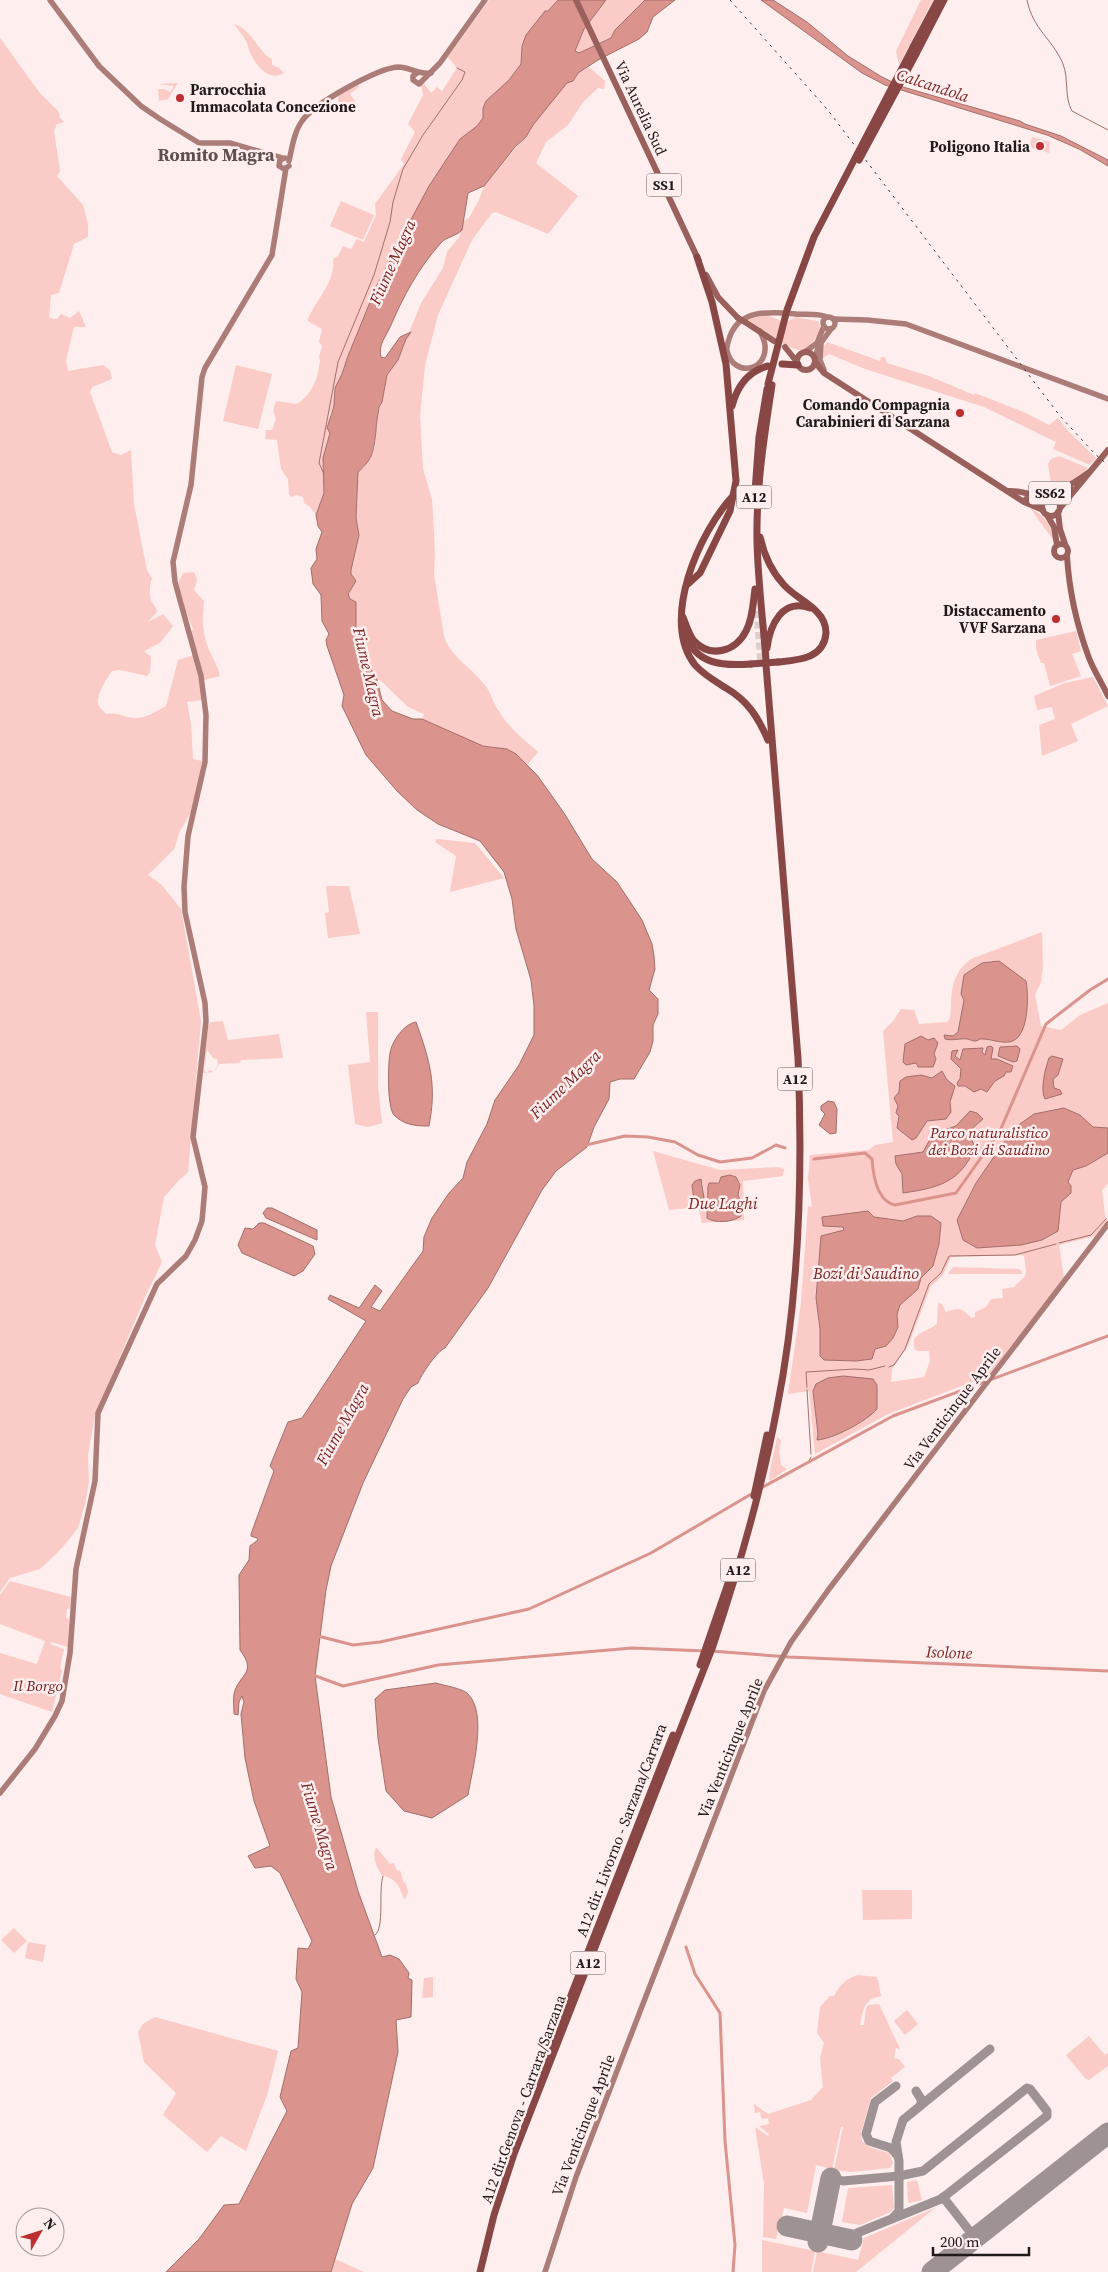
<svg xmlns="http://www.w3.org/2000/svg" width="1108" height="2272" viewBox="0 0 1108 2272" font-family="'Source Serif 4',serif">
  <rect width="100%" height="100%" fill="#feeeed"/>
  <g fill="#facbc7" fill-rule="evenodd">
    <path d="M489,0H558L522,46L521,64L509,80L486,101L483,108V118L477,126L460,139L429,186L407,227L403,229L394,253L377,285L348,356L342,374L335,388L334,406L329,415L330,437L323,458L324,493L316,515L310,507L304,503L303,497L296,495L291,497L289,494L288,479L281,469L277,440L265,439L266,430H272L276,419L273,410L276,401L297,404C313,393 318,379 320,360L319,357L322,346L319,342L322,329L308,321V319C317,298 336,282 333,259L338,256L343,246L351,249L357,239L364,242L376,215L375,204L404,164L401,159L415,132L408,124L423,95L421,85L423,82L431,93L437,87L442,91L457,68L448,57Z"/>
    <polygon points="606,0 645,0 615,30 611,38 579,53 575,52 584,29"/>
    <polygon points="921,0 933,0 899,65 896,51"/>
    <path d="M234,24C252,29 259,54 272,59V65L279,68L284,73C266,84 250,58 247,43C245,38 237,28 234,24Z"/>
    <path d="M0,38L39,92L59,112L60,118L64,122L57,124L54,131L60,171L57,176L83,205L88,224V237L74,244L59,293L51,295L49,318L57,319L61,314L70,318L79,311L86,327H74L66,360L68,371L103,365L110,370L112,379L92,387L90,392L112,452L121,455L131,450L134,504L147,571L152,578C150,583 149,595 151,600C153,605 156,606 157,612L148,622L163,614L173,626L160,643L144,651L151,657L150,672L147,676L120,670L112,671C107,677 96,696 98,704C99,707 103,711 106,714C121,712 121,717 133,718C145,719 155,712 166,706L178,660L194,655L203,700L187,702L191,723L193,759L202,761L193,809L180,831L174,849L148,875L161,884L181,909L201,1021L188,1172L179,1180L164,1197L155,1245L162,1262L145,1297L95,1416L88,1455L89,1481L85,1504L78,1528L62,1548L40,1569L10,1578L0,1592Z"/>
    <path d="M589,67L605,81L604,89L598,88L583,102L568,125L546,142L536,163L578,196L548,234L496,212L492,213L472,240L438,315L425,365L420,416L423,469L432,499L435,553L434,575L444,636C450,657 470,666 483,683C491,691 492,701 498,710C508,727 523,739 538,752L527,765C519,757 512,750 501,748C490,745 478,747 467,741C453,733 437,725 422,719L424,714L408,707L380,680H377L365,658L361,638L356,630V602L350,599L348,594L356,581L351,574V570L359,535L356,518L358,472L366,466L375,447L379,407L382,402L387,375L398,360L421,303L443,268L447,252L460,236L462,222L469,218L479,200L484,186L494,172L526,137L533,125L554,98L567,82L573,81L578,73Z"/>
    <polygon points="178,83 168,99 159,101 158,89 165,89 170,92 174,86 158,84"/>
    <polygon points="358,85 359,87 350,94 355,101 345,108 338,101 338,96"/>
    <polygon points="1032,137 1050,142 1049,153 1029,147"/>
    <polygon points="341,201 374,215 363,240 330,226"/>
    <path d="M767,315L786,323L795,317L818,321L821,329C818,335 810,348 803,350C789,352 758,327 746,319Z"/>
    <polygon points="827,342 880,361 881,357 885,357 887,363 929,376 974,395 975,393 1026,413 1049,425 1058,418 1070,433 1096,458 1090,465 1053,449 1056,442 984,407 865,369 829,354 822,359 822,349"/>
    <polygon points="236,365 272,374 258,429 223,421"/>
    <polygon points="1059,456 1088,468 1076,479 1052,490 1048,464 1051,459"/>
    <path d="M1030,508C1045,516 1051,524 1054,541Z"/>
    <path d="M194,572L197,580L194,590L204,601C202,619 202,633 209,650C213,659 218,666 220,676L204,680L191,632L193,629L183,605L184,601L182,600L178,583L183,573Z"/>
    <polygon points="1076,631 1081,651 1072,654 1081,676 1050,686 1044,663 1041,663 1036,649 1036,640"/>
    <polygon points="1093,677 1108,706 1071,724 1078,741 1042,756 1039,725 1055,719 1052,707 1037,710 1034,696 1065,683"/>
    <polygon points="437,839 475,843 504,878 450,892 456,856 435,842"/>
    <polygon points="326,886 349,886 360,934 328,938 325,913 329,912"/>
    <path d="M1042,932L1043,965L1041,982L1035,995L1041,1026L1061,1030L1080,1015L1108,1003V1184L1102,1190L1105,1215L1108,1220L1095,1236L1059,1245L1064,1278L988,1376L888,1414L815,1454L809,1391L788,1394L801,1303L808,1206L812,1207L808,1179L810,1155L869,1150L875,1145L893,1142L883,1031L893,1021L901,1009L914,1010L919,1024L947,1022C957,1014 941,981 971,959ZM1022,1255L1024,1256L1026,1271L1025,1276L1014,1287L1002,1289L1003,1298L991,1299L986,1307L975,1312V1317L971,1318C962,1308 959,1307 946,1312L942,1304L938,1303L937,1324C927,1332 909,1333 915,1349L918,1351H929L930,1361L924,1377L891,1382L892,1369L908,1346L931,1286L943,1275L951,1257Z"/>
    <polygon points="366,1012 378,1012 378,1086 382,1123 368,1127 355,1124 348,1065 370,1062"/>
    <path d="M223,1021L228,1040L279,1034L283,1058L241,1060L240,1063L219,1064L214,1072L203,1073L208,1026L211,1022ZM207,1050L213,1058L217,1059L218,1064L214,1072L209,1070L207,1073L204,1070Z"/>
    <path d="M653,1151L720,1170L778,1167L784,1169L783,1176L743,1181L744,1220L702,1223L698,1207L669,1210ZM721,1181L740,1185L739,1199L707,1218V1191L714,1183ZM703,1183L704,1198L694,1200L692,1185Z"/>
    <polygon points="953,1267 1019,1269 1022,1272 1022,1274 948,1274"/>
    <polygon points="777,1437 781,1440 779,1451 781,1465 787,1469 770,1481 769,1476"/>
    <polygon points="10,1581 71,1597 70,1608 67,1609 66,1617 69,1620 68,1647 51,1642 50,1644 64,1649 60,1667 62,1671 52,1712 0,1694 0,1653 37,1664 45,1641 0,1624 0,1595"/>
    <path d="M376,1847L390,1864L394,1863L397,1871L400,1870L403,1881L406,1884L408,1892L405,1900C398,1886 399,1880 382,1875C376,1867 372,1857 376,1847Z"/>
    <polygon points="862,1890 912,1890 912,1919 863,1920"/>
    <polygon points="14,1928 27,1941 14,1953 1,1940"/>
    <polygon points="28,1942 46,1945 43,1962 25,1958"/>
    <path d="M858,1975L877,1977L881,1996C864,1999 863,2009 860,2025H864L866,2008L869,2005L879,2004L900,2049L896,2048L894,2058L899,2059L905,2067L891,2078L893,2081L871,2098L861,2132L862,2141L869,2147L889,2153L893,2163L890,2168L852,2172L834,2170L843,2127H841L832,2169L816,2165L807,2213L784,2208L776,2239L763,2237L764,2184L755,2127L768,2136L769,2134L759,2126L769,2124L768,2118L762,2119L760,2112L755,2113L754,2104L768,2114L811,2100L823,2087L820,2058L824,2043L817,2033L820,2007L830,1996H834C839,1986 846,1978 858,1975Z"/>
    <polygon points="433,1977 433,1997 422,1998 424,1978"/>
    <polygon points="907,2010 918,2024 905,2035 894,2021"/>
    <polygon points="155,2017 278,2051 267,2095 246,2151 221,2136 207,2152 163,2115 176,2093 144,2062 138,2032 143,2024"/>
    <polygon points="1089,2036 1105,2055 1108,2053 1108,2066 1089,2080 1085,2078 1066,2055"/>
    <polygon points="917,2180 922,2200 910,2203 908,2202 907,2182"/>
    <polygon points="892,2185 894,2208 891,2212 860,2225 842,2222 848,2188"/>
    <polygon points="935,2208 856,2272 813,2272 817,2251 858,2260 864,2238"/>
    <polygon points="762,2240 815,2251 811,2272 762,2272"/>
    <polygon points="335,2259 364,2272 331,2272"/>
  </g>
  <g fill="#db938d" stroke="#a36f6a">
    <path d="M558,0H606L584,29L575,51L579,53L611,38L615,30L645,0H675L653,17L647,32L639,39L598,60L578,73L573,81L567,83L533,125L526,137L515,147L484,186L468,193L462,230C456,237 446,236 440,244C418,269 404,295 391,325C386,337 378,344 381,357L385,358L400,337L411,332L406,339L398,360L387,375L382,402L379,407C378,415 376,423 376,431C374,449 373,460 358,472L356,518L359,535L351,570V574L356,581L348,594L350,599L356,602V630L361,638L365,658L377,680L382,700L392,711L413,719H422L483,746L507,749L516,754L537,775L564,813L592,859L617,882L642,920L652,944L654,956L655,969L649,990L658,999V1014L653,1025V1041L650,1052L634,1079H620L610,1082L609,1099L594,1127L587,1147L556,1171L542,1190L488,1288L445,1348C437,1351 421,1375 418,1383L411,1387L403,1399L363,1483L331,1566L326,1590L315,1676L331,1797L358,1891L382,1957L390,1955L399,1959L409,1973L408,1978L412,1980L411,2017L396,2020L398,2052L373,2168L352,2204L331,2272H166L199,2239L224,2205L239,2204L287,2111L280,2097L291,2051L298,2048L302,1992L296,1979L298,1948L308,1949L312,1941L280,1873L271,1866L255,1868L248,1856L270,1846L254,1801L245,1758L241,1714L244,1702L242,1696L239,1702L238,1715L234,1714C234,1708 233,1700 234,1694C239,1673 258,1674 240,1650L239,1575L249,1560L250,1546L258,1540L257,1538L251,1536V1534L274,1471L270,1466L288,1422L302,1418L366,1321L328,1299L330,1295L359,1308L375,1285L382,1291L371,1307L380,1311L423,1251L424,1237L432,1218L449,1193L463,1178L467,1162L487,1124L495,1100L519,1065L534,1035V1006L531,980L516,929L512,899L504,872L480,841L438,824L417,810L397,791L366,755L342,706L344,695L327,646L326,640L329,634L322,621L321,595L313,584L311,568L317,559L316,549L322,532L318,526L316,515L324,493L323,458L330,433L327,428L334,406L335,388L342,374L348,356L377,285L394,253L403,229L407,227L429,186L460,139L477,126L483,118V108L486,101L509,80L521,64L522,46L526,35L545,11H548Z"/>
    <polygon points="761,0 773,0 807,22 848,56 882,77 903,87 1020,121 1025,124 1061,136 1108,160 1108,166 1079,149 1047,135 885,85 862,73"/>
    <path d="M999,961L1026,981C1029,996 1029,1040 1009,1042C999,1043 991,1039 982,1039C975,1039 982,1040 975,1041C972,1041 971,1040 968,1039C960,1038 953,1041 945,1039L944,1035L953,1036L958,1032L964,1000L961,994L964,975L982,963Z"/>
    <path d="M416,1022C430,1061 437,1085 429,1126C415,1126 404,1125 394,1115C387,1107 388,1064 390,1053C392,1041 404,1024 416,1022Z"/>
    <polygon points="921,1036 928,1040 934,1038 938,1043 934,1054 936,1059 933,1067 918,1067 916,1063 906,1065 903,1062 905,1044"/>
    <polygon points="991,1046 993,1048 991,1059 997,1059 1013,1066 1011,1072 1006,1072 1004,1076 995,1081 987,1092 981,1089 974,1092 965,1086 958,1086 957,1083 960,1079 961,1069 951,1059 952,1051 958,1050 955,1056 960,1060 963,1049 983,1048 982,1052 985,1055 987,1047"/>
    <polygon points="1017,1046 1020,1049 1017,1061 1013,1062 998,1056 1000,1047"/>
    <path d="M1052,1056L1063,1059L1058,1075L1053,1079L1054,1088L1060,1090L1062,1094L1045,1099C1040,1090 1045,1069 1049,1058Z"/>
    <polygon points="942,1071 947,1080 955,1086 950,1102 951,1112 946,1119 927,1121 916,1138 912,1140 897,1128 899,1116 896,1113 898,1106 894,1098 899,1092 900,1081 906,1077 921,1075 932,1078"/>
    <polygon points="828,1101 834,1102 837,1109 836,1133 830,1134 819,1125 825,1114 821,1110 821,1106"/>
    <polygon points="1064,1108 1080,1115 1093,1127 1108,1128 1108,1153 1086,1166 1073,1170 1068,1182 1071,1186 1071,1193 1061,1202 1058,1231 1042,1240 1021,1245 977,1248 963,1240 957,1220 976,1183 1013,1129 1034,1114"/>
    <path d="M970,1111L977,1113L983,1119L968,1132L975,1147C961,1183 937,1188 903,1193L902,1174L896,1164L895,1156L923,1152L933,1134L956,1126Z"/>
    <path d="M730,1175L736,1177L740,1185L738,1195L741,1202V1216C733,1222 716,1224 707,1218L708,1186L709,1183H719L721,1177Z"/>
    <polygon points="701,1179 704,1198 694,1200 692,1185 695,1181"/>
    <polygon points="267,1208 272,1208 317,1230 317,1240 266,1218 263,1213"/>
    <polygon points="868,1211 874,1217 903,1221 917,1216 931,1216 941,1223 939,1244 933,1266 921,1278 918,1289 900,1305 897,1314 898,1327 893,1338 886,1346 875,1349 872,1359 856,1361 824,1360 820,1356 820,1329 816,1298 821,1236 844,1230 843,1227 823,1226 822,1217"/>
    <polygon points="259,1223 264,1223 313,1246 315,1254 303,1271 294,1276 242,1253 238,1245 245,1228 253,1229"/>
    <path d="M843,1376L873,1379L877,1385V1409C867,1421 833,1439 817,1440L818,1434L813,1391L816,1384L828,1378Z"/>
    <path d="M436,1683C445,1686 462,1688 468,1694C488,1714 472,1770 468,1795L432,1818L404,1811L386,1791L378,1738L375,1699L385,1690Z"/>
  </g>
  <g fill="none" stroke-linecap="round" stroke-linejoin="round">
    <g stroke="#a36f6a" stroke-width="1">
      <path d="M1027,0C1033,30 1052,38 1063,64C1069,79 1064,97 1072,111L1108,130"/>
      <polyline points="324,474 319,463 338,362 374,275 390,222 393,202 403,169 423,135 462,80 465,72 457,68"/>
      <polyline points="1059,1243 1091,1235 1106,1219"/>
      <polyline points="889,1367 894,1365 905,1349 929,1284 941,1273 949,1256 1015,1255 1056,1244"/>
      <polyline points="807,1387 806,1372 855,1369 869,1370 885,1366"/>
      <polyline points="807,1390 811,1454"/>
      <polyline points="809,1461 811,1457"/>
      <path d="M375,1935C385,1928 378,1891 383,1876"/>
    </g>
    <g stroke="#db938d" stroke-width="3">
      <polyline points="586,1145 625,1136 648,1137 675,1142 698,1155 720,1162 752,1158 776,1145 785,1148"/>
      <path d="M814,1159L865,1153L872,1159C873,1174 876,1201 895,1205L956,1193L1000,1131L1046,1024L1090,990L1108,979"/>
      <polyline points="761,1488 893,1416 1108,1336"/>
      <polyline points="318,1636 353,1645 380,1642 529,1609 651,1553 753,1493"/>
      <polyline points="711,1651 789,1657 1108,1671"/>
      <polyline points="313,1675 343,1686 438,1665 632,1648 705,1651"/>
      <polyline points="686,1947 695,1974 720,2013 725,2141 735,2245 733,2272"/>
    </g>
    <g stroke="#9e9292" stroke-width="9">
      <polyline points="896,2086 875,2102 866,2134 869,2141 891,2148 897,2155"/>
      <polyline points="916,2091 921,2099 921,2105"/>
      <polyline points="831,2178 843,2181 899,2176 923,2171 1027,2088 1030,2089 1047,2111 1047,2116 941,2199 857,2233 852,2240"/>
      <polyline points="943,2197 975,2238"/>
      <polyline points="893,2218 899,2211 899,2161 896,2142 903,2120 990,2049"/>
    </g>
    <g stroke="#9e9292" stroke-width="21">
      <polyline points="787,2226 852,2240"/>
      <polyline points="818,2242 831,2178"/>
      <polyline points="932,2272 1108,2133"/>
    </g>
    <polyline stroke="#ddcecd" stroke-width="7" stroke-dasharray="7 3.5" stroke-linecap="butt" points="757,611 761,666"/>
    <g stroke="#ab7c78" stroke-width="5.5">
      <polyline points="50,0 99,66 141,106 160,119 199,143 230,143 282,158"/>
      <polyline points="417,73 413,76 413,80 419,84 440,63 485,0"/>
      <polyline points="285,158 280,160 279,166 284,169 289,166"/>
      <path d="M289,161C292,148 294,132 302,121C313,104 378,68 398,67C410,67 418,75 431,73"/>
      <circle cx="829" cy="323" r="6"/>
      <polyline points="833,319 867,320 906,324 1108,399"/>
      <polyline points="821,343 820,360 824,370"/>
      <path d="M727,351C734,378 767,371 765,346C765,341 762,336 760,331"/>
      <polyline points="805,352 817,343 824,326"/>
      <path d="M726,357C728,311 759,310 796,314C806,315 818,313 827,317"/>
      <polyline points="815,360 818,347 831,329"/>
      <polyline points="0,1793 35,1749 55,1716 62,1701 70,1653 76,1569 95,1481 98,1413 157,1284 186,1256 195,1240 202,1221 205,1187 193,1137 206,1021 205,1003 185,912 184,887 188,836 205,762 206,715 201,676 175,582 173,562 191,485 202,377 205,368 272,255 286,168"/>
      <polyline points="545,2272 576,2177 764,1691 791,1642 829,1589 1108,1224"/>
    </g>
    <g stroke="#99605c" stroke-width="6">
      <polyline points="576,0 699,261"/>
      <polyline points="706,275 718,297 738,318"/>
      <polyline points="745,322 774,341"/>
      <polyline points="785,347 797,362"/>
      <circle cx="806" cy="361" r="9"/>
      <polyline points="815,362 824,373 1024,502 1043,510"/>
      <path d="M1008,491C1018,490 1027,494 1036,495C1056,495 1073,484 1088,473"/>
      <circle cx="1051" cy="507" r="9"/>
      <polyline points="1026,499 1045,502"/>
      <polyline points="1055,499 1071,489"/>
      <polyline points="1060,508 1108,450"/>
      <polyline points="1058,512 1060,529 1065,544"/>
      <polyline points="1047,515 1054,527 1057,545"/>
      <circle cx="1061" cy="551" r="7"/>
      <path d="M1067,556C1069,589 1077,626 1089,658C1094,671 1102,683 1108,696"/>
    </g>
    <g stroke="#884744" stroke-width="7">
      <polyline points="913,47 938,0"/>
      <polyline points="916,54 944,0"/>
      <polyline points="782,364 798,365"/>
      <path d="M732,406C737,387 748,371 768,366"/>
      <path d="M733,496C699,532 660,621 695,665C704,675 715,681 726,688C748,701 758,717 768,740"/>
      <polyline points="754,505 759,437 767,389"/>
      <path d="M760,537C764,555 772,572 784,585C794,596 808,602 817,612C823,618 826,625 826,633C824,659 798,660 778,662"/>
      <polyline points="688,584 700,573 730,511 736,481 726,364 712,302 697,257"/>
      <path d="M683,617C686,625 689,635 694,641C711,659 736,651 746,631C753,618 753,603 755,589"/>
      <path d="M685,634C696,665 723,666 751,664"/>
      <path d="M767,648C770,625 782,598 810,608"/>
      <path d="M766,660C763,621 758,581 757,542C756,489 764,437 772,385"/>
      <polyline points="754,1496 767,1435"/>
      <polyline points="700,1665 734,1566"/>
      <polyline points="537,2082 673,1735"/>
      <path d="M480,2272L494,2215L514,2154L713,1646C739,1568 762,1489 777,1408C800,1293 803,1175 798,1058L766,665"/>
    </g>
    <polyline stroke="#3e3736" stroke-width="1" stroke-dasharray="2.5 5" stroke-linecap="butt" points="730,0 827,109 1060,416 1095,454 1108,465"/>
    <polyline stroke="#99605c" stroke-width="6" points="738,318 745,322"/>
    <g stroke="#884744" stroke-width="7">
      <polyline points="859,160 916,54"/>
      <polyline points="768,384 787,310 814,237 913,47"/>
      <polyline points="751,664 778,662"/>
    </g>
  </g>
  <g fill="#bd2d32" stroke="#feeeed" stroke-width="2">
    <circle cx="180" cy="98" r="5"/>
    <circle cx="1040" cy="146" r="5"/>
    <circle cx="960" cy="413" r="5"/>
    <circle cx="1056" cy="619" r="5"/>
  </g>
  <g text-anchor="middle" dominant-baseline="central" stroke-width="5" stroke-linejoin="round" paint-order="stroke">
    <g fill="#feeeed" stroke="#635a59" stroke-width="1">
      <rect x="646.5" y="173.5" width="35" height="23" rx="4"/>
      <rect x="1029" y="481.5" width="42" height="23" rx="4"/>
      <rect x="736.5" y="485.5" width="35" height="23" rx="4"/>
      <rect x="777.5" y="1067.5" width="35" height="23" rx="4"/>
      <rect x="720.5" y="1558.5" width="35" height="23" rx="4"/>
      <rect x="570.5" y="1951.5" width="35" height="23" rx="4"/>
    </g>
    <g font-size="14" font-weight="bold" fill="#201a19">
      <text x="664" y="185">SS1</text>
      <text x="1050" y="493">SS62</text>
      <text x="754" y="497">A12</text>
      <text x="795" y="1079">A12</text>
      <text x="738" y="1570">A12</text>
      <text x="588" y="1963">A12</text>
    </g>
    <g font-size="15" font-weight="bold" fill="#201a19" stroke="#feeeed" text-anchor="end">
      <text x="190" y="89" text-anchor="start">Parrocchia<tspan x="190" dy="17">Immacolata Concezione</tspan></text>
      <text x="1030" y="146">Poligono Italia</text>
      <text x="950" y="404">Comando Compagnia<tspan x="950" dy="17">Carabinieri di Sarzana</tspan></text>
      <text x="1046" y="610">Distaccamento<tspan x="1046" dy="17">VVF Sarzana</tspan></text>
    </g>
    <g font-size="15" fill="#201a19" stroke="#feeeed">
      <text transform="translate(641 108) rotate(65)">Via Aurelia Sud</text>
      <text transform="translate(952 1408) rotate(-53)">Via Venticinque Aprile</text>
      <text transform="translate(730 1748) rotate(-68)">Via Venticinque Aprile</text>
      <text transform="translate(621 1830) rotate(-69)">A12 dir. Livorno - Sarzana/Carrara</text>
      <text transform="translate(523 2099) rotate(-70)">A12 dir.Genova - Carrara/Sarzana</text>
      <text transform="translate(583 2125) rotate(-69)">Via Venticinque Aprile</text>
    </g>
    <g font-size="15" font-style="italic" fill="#6f1a1c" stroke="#feeeed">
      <text x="989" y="1132">Parco naturalistico<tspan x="989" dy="17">dei Bozi di Saudino</tspan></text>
      <text x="38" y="1685">Il Borgo</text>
    </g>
    <g font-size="16" font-style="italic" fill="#7a2525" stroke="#feeeed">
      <text transform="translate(933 85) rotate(18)">Calcandola</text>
      <text transform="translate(392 262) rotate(-66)">Fiume Magra</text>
      <text transform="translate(369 672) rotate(77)">Fiume Magra</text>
      <text transform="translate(565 1084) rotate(-44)">Fiume Magra</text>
      <text x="723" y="1203">Due Laghi</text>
      <text x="866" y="1273">Bozi di Saudino</text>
      <text transform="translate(342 1424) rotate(-61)">Fiume Magra</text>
      <text transform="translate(949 1652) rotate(2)">Isolone</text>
      <text transform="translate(320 1826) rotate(73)">Fiume Magra</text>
    </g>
    <g font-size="18" font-weight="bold" fill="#5f4f4e" stroke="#feeeed">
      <text x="216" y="154">Romito Magra</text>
    </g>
  </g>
  <g transform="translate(40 2232) rotate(51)"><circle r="24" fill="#feeeed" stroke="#a59998"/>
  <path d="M0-4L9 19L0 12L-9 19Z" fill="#bd2d32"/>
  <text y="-8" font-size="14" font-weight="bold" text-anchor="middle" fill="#201a19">N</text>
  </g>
  <path d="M933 2247v8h96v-8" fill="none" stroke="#201a19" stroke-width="2.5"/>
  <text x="940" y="2247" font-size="15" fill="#201a19" stroke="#feeeed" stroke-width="4" paint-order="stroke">200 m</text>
</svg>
